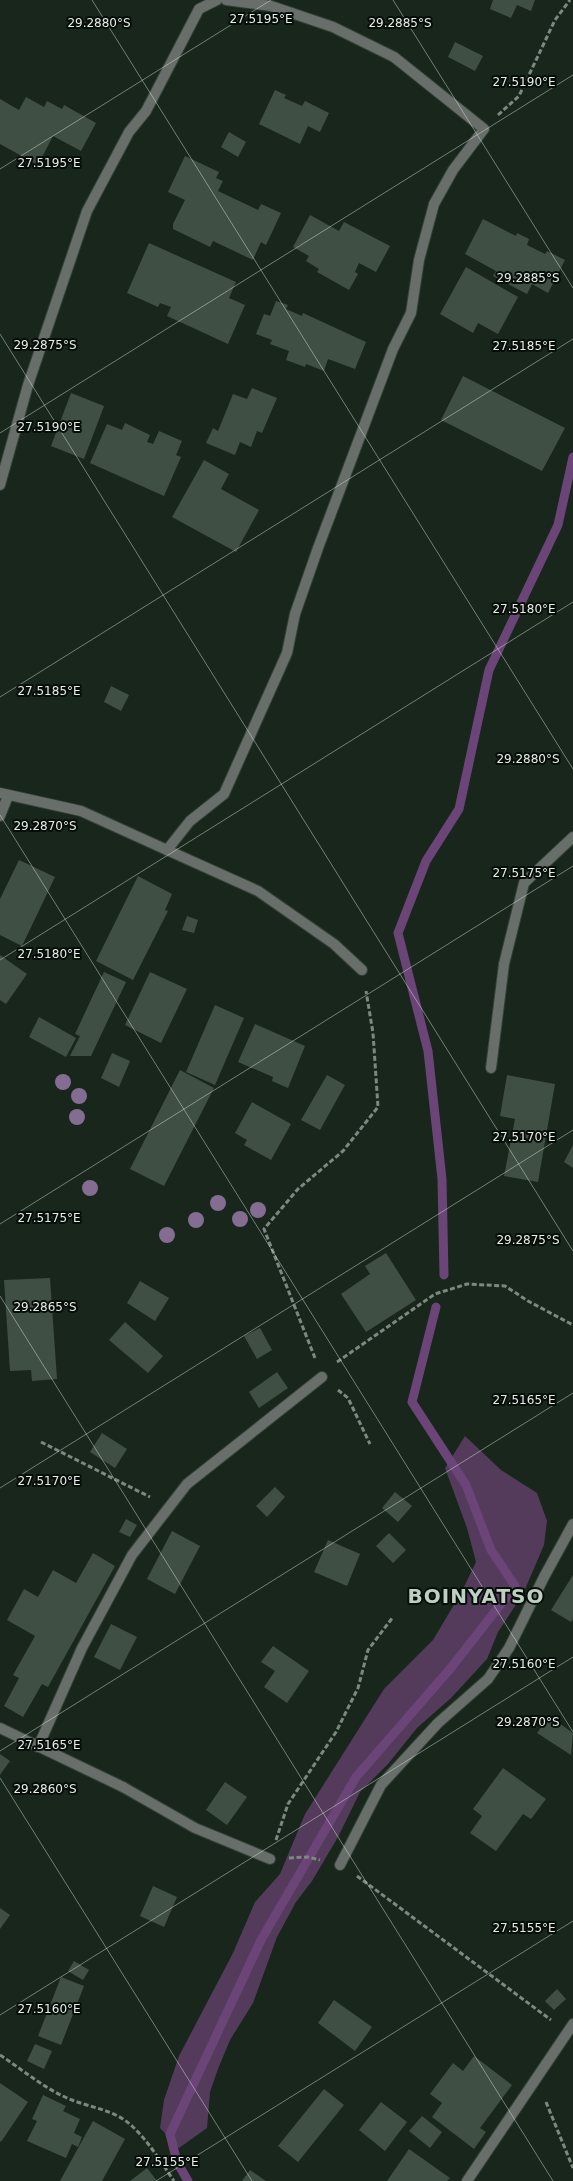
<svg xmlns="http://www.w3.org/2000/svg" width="573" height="2181" viewBox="0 0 573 2181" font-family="'DejaVu Sans',sans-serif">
  <rect width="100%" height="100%" fill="#18261c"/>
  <polygon fill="#543b5c" points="465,1436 501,1470 537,1493 547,1521 544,1545 523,1594 498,1632 487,1659 451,1698 417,1728 388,1764 360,1792 338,1837 312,1881 296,1902 277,1937 253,2003 230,2040 218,2069 210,2092 207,2128 179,2148 160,2128 164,2100 179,2056 233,1953 255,1902 280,1874 305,1814 384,1689 433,1640 461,1593 476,1562 467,1528 445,1468"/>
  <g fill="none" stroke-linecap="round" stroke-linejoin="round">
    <g stroke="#6b4478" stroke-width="9">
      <polyline points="444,1275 442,1179 428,1051 398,933 426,861 459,809 489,670 558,525 573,457"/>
      <polyline points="188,2181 177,2162 170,2134 261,1940 356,1777 450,1669 515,1586 491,1550 466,1485 412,1402 436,1307"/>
    </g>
  </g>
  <g fill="#404f43">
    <polygon points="493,0 535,0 531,11 517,5 511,18 490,9"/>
    <polygon points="455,42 483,56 475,71 448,57"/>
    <polygon points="275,90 286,95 284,98 302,106 305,101 329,113 320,132 308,126 300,144 259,124"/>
    <polygon points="26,97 44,107 47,101 62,109 64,105 96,123 81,151 53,136 38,165 0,144 0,99 19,110"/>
    <polygon points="229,132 246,142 238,157 221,147"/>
    <polygon points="185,156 219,172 216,178 223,181 218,191 258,210 261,204 281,213 266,245 261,242 253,260 213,241 210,247 173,229 173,224 185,200 168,192"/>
    <polygon points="310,215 339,231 344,222 390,246 376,272 359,263 355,272 358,274 349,290 317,272 319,269 306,261 309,256 293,247"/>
    <polygon points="483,219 516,236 517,233 529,239 527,245 545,254 547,251 565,260 548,293 532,284 527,294 493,276 496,271 465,254"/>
    <polygon points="149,243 236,282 229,298 245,305 228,344 167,316 171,307 160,303 158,307 127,293"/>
    <polygon points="466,267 518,297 498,334 478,323 473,333 440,314"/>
    <polygon points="276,301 288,305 286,309 302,316 303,313 366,342 355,369 328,359 324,371 306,364 305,367 286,360 289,351 270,344 272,340 256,334 264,314 270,316"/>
    <polygon points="463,376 565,428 542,471 441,420"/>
    <polygon points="252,388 277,398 262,433 257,431 251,447 240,442 235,455 206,443 213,428 218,431 233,394 247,399"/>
    <polygon points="71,393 104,406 84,459 51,446"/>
    <polygon points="125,423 150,435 147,442 153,444 159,431 182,441 176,455 181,457 164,496 90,463 107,424 122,430"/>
    <polygon points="204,460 229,474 221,489 259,510 236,552 172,517"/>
    <polygon points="111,686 129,695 121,711 104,702"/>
    <polygon points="19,860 55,877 22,946 0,935 0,899"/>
    <polygon points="138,876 172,894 165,910 168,911 133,980 96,961"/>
    <polygon points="187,916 198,920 194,933 182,930"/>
    <polygon points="0,955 27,974 6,1004 0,1000"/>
    <polygon points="104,972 126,982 91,1056 70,1056 80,1036 75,1034"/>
    <polygon points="150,972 187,989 161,1043 125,1025"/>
    <polygon points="215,1005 244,1018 215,1085 186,1072"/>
    <polygon points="39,1017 76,1038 66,1057 29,1037"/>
    <polygon points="255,1024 305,1046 288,1088 272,1081 273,1077 238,1062"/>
    <polygon points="112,1053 130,1061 119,1087 101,1078"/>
    <polygon points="180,1070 214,1088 164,1186 130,1169"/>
    <polygon points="327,1075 345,1085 320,1130 301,1120"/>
    <polygon points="507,1075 555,1084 538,1182 504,1176 515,1119 500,1116"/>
    <polygon points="252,1102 291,1124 271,1160 244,1145 247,1140 235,1133"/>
    <polygon points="573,1145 573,1168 564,1162"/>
    <polygon points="386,1253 416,1300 366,1332 341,1294 370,1274 365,1266"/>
    <polygon points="50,1278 57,1379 32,1381 31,1370 10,1371 4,1280"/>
    <polygon points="140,1281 169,1298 155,1321 127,1303"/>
    <polygon points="125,1322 163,1356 148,1373 109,1340"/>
    <polygon points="260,1328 272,1350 257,1359 244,1336"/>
    <polygon points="277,1372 288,1388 259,1408 249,1392"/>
    <polygon points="102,1433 127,1449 115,1468 90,1452"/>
    <polygon points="275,1487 285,1497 267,1517 256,1506"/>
    <polygon points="395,1492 412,1506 398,1522 382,1508"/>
    <polygon points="126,1519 137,1525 130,1537 119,1532"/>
    <polygon points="172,1531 200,1546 175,1594 147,1579"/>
    <polygon points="389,1533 406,1550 393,1563 376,1546"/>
    <polygon points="328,1540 360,1554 347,1586 314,1572"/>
    <polygon points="93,1553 115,1566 48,1687 42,1684 23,1717 4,1706 19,1678 13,1675 35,1636 7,1620 24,1589 38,1597 53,1570 76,1583"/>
    <polygon points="573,1575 573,1619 571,1622 551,1610"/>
    <polygon points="111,1624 137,1637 120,1670 94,1657"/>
    <polygon points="273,1646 309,1671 287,1703 264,1687 275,1671 261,1662"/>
    <polygon points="549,1716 573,1733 571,1755 537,1733"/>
    <polygon points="0,1754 10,1761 0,1775"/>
    <polygon points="503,1768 546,1799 531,1819 523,1814 496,1851 470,1833 482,1816 473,1809"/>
    <polygon points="225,1782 247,1797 227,1825 206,1810"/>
    <polygon points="153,1886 177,1897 164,1927 140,1916"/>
    <polygon points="0,1908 10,1915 0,1929"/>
    <polygon points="74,1961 89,1970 83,1980 68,1971"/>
    <polygon points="61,1977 84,1986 61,2045 38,2036"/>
    <polygon points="557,1989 566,1999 554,2010 545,2001"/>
    <polygon points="334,2000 372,2027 355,2051 318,2023"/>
    <polygon points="35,2044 52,2051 44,2069 27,2061"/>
    <polygon points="474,2056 512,2085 480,2128 486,2132 474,2149 432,2117 442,2103 430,2094 453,2063 463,2071"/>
    <polygon points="0,2083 28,2102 1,2142 0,2141"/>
    <polygon points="324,2089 344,2105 298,2162 278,2146"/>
    <polygon points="43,2095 66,2106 63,2111 80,2119 74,2133 82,2137 78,2147 72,2144 66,2158 27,2141 37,2121 32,2119"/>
    <polygon points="381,2102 407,2122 385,2151 359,2130"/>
    <polygon points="422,2116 442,2132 430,2148 409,2131"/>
    <polygon points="93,2121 125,2139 102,2181 60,2181"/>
    <polygon points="409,2149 450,2178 447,2181 387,2181"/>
    <polygon points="147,2168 157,2181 130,2181"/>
    <polygon points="250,2170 266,2181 242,2181"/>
  </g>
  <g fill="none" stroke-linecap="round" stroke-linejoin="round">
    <g stroke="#354238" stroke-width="12">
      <g id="lane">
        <polyline points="226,0 271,6 333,27 394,57 484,129 453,170 434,204 419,260 411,313 393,349 318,548 295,614 287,653 224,794 190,821 167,850 258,891 334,944 362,970"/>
        <polyline points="0,485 28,385 87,211 129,132 146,111 199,9 217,0"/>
        <polyline points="491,1068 504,964 524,883 573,837"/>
        <polyline points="38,1747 82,1648 132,1555 187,1484 322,1377"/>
        <polyline points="123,1787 195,1828 270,1859"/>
        <polyline points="340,1865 381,1785 438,1723 488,1679 509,1648 544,1577 573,1524"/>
      </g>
    </g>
    <g stroke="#354238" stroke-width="12">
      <g id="street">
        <polyline points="0,793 81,811 167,850"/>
        <polyline points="0,816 8,796"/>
        <polyline points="0,1728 123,1787"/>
        <polyline points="467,2181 573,2024"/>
      </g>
    </g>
    <g stroke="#7d8880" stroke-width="3" stroke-dasharray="5 2.5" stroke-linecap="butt">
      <polyline points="498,115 519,96 555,20 570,0"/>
      <polyline points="315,1358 264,1229 298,1189 343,1151 378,1107 373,1033 366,991"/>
      <polyline points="337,1362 435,1294 467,1284 505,1286 528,1301 573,1325"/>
      <polyline points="338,1390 348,1398 370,1444"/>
      <polyline points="41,1442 150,1497"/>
      <polyline points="276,1840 288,1804 336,1732 358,1688 368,1650 393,1617"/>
      <polyline points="289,1858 308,1857 320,1860"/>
      <polyline points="357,1876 551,2020"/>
      <path d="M0,2055C23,2070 46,2090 72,2100C92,2108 115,2110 132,2126C149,2142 161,2162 174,2181"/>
      <polyline points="546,2102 573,2168"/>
    </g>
    <use href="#lane" stroke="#686f6a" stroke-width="10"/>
    <use href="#street" stroke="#686f6a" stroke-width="10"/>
  </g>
  <g fill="#856c92">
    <circle cx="63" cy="1082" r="8"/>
    <circle cx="79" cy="1096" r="8"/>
    <circle cx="77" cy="1117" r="8"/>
    <circle cx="90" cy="1188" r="8"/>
    <circle cx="218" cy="1203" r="8"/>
    <circle cx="258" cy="1210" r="8"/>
    <circle cx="240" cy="1219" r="8"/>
    <circle cx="196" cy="1220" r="8"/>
    <circle cx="167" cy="1235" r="8"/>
  </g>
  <path fill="none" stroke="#e4ede6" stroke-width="1" stroke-opacity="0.45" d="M92,0L573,769M393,0L573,288M0,169L271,0M0,334L573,1251M0,433L573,75M0,697L573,339M0,815L573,1732M0,960L573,602M0,1224L573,866M0,1296L553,2181M0,1488L573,1130M0,1751L573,1393M0,1778L252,2181M0,2015L573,1657M156,2181L573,1921"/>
  <g text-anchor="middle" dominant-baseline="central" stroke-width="4" stroke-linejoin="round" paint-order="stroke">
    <g font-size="20" font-weight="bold" letter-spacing="1" fill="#bed0c2" stroke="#070d09">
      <text x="476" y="1596">BOINYATSO</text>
    </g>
  </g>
  <g font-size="12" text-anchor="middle" fill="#e4ede6" stroke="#070d09" stroke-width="4" stroke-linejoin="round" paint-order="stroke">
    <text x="261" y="23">27.5195°E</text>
    <text x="99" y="27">29.2880°S</text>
    <text x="400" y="27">29.2885°S</text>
    <text x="524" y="86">27.5190°E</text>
    <text x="49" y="167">27.5195°E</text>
    <text x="528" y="282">29.2885°S</text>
    <text x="45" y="349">29.2875°S</text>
    <text x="524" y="350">27.5185°E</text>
    <text x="49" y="431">27.5190°E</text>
    <text x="524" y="613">27.5180°E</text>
    <text x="49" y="695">27.5185°E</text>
    <text x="528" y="763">29.2880°S</text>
    <text x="45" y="830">29.2870°S</text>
    <text x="524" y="877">27.5175°E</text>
    <text x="49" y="958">27.5180°E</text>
    <text x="524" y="1141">27.5170°E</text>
    <text x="49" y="1222">27.5175°E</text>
    <text x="528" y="1244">29.2875°S</text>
    <text x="45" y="1311">29.2865°S</text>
    <text x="524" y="1404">27.5165°E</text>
    <text x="49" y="1485">27.5170°E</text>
    <text x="524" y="1668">27.5160°E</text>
    <text x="528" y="1726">29.2870°S</text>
    <text x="49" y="1749">27.5165°E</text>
    <text x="45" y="1793">29.2860°S</text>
    <text x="524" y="1932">27.5155°E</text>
    <text x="49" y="2013">27.5160°E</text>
    <text x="167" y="2166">27.5155°E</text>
  </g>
</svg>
